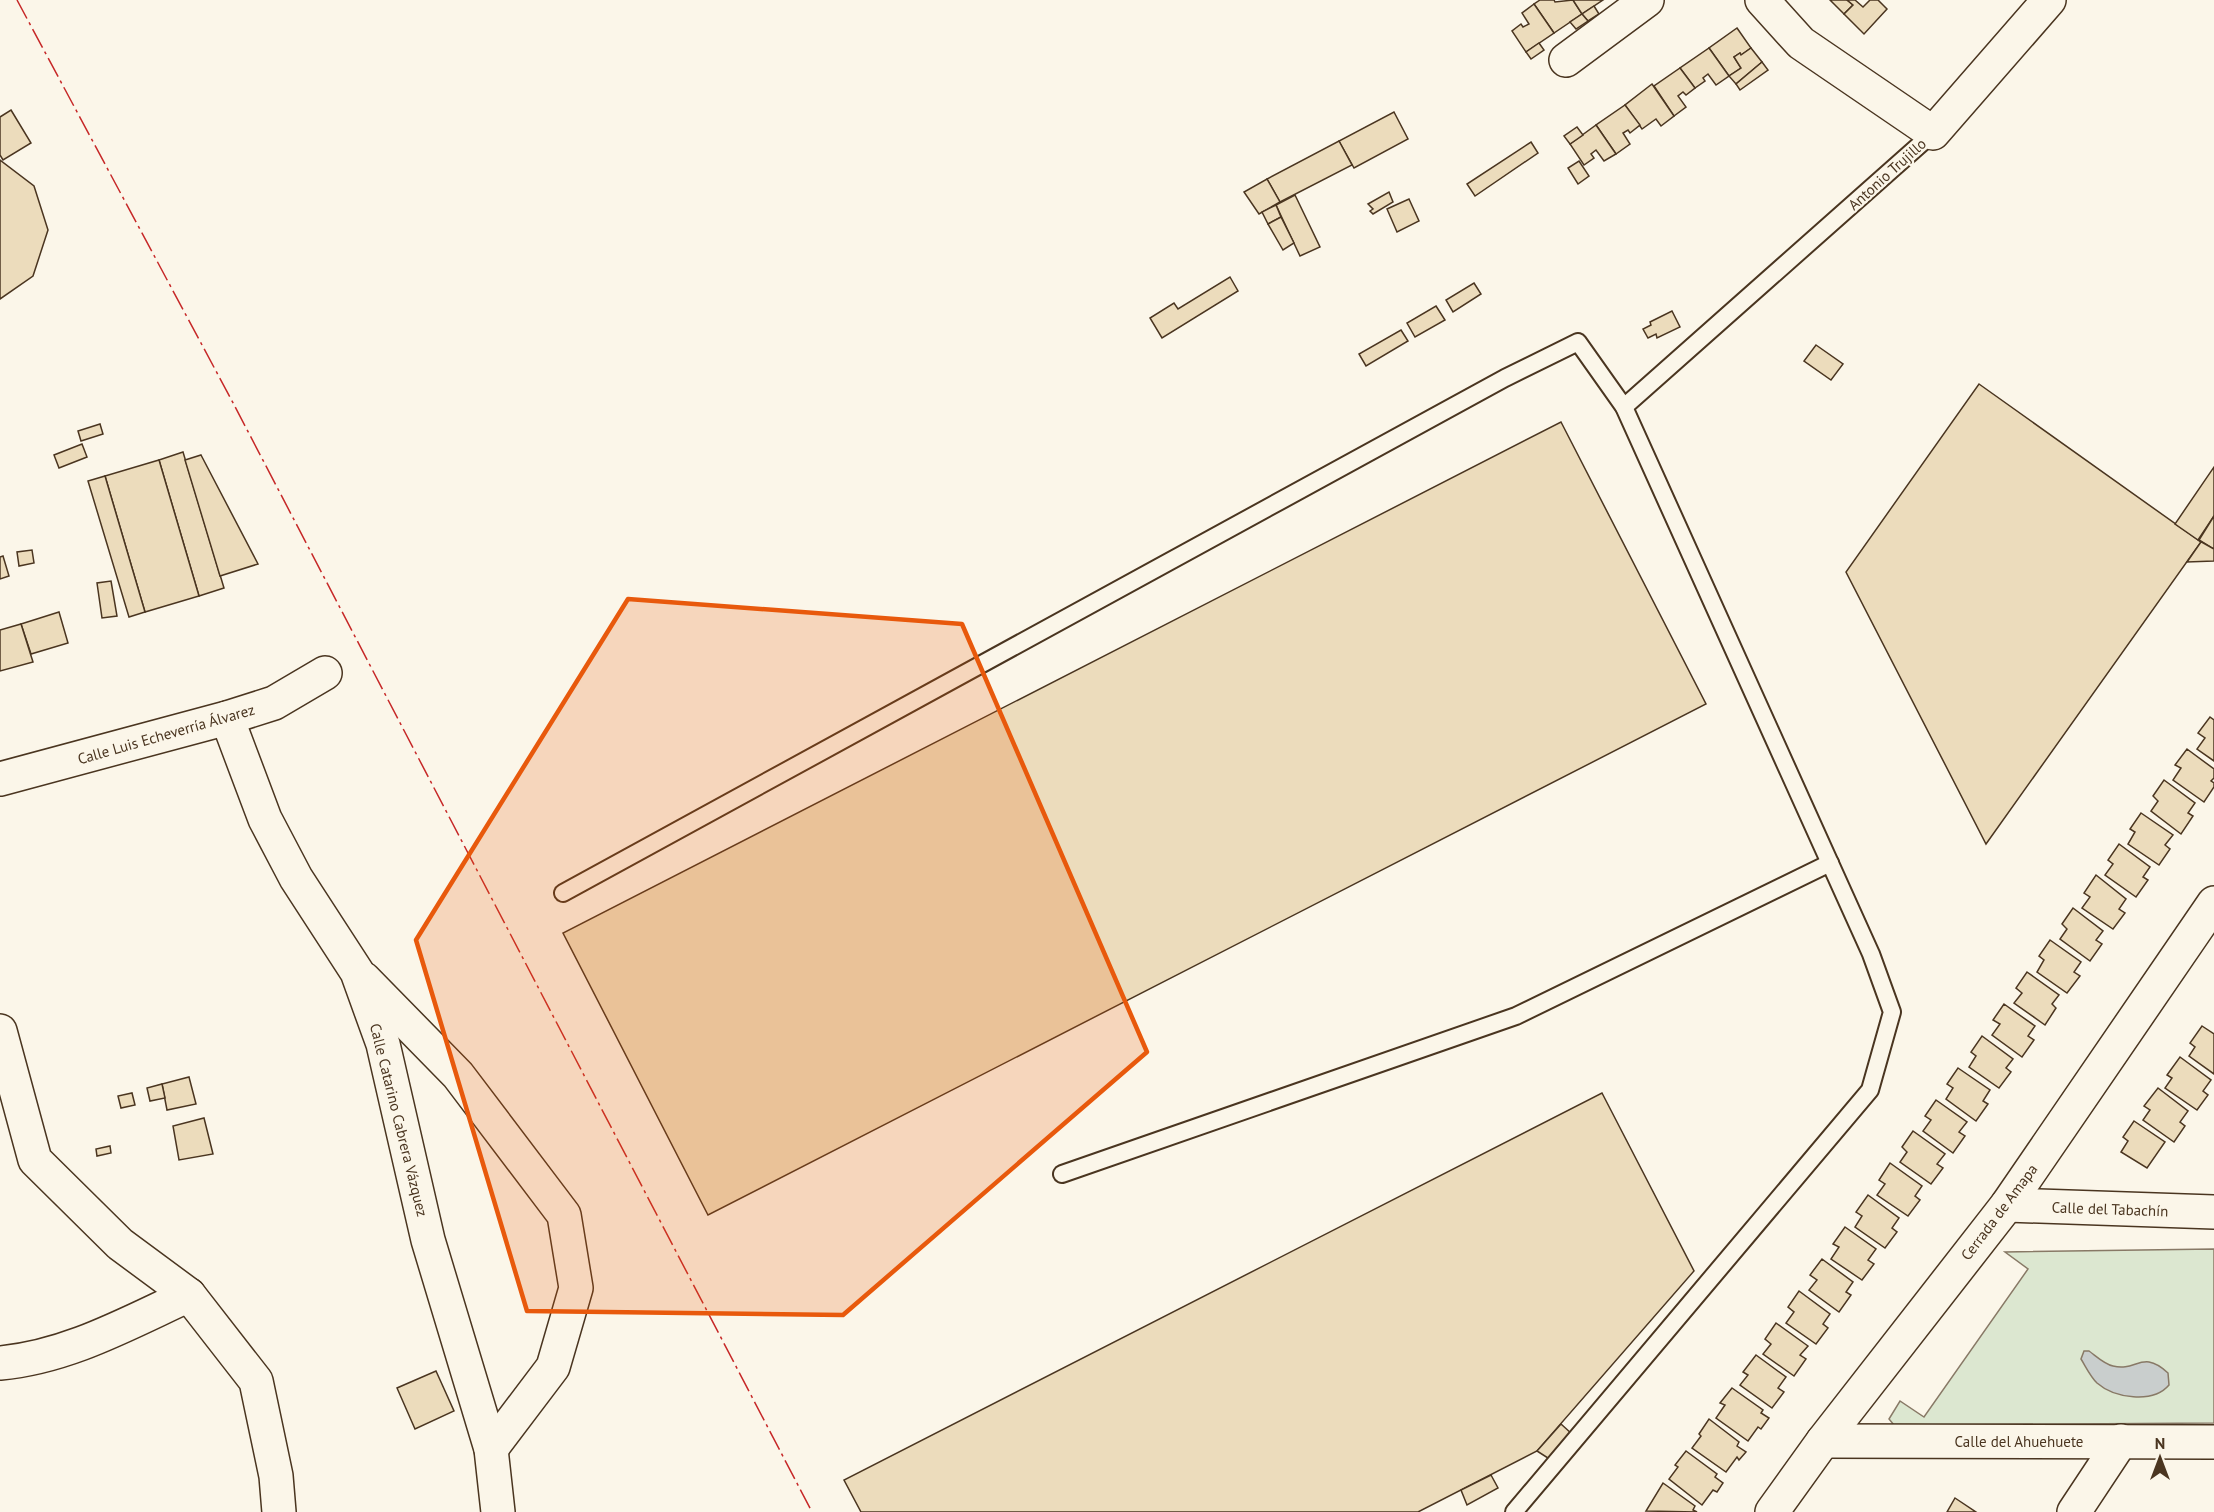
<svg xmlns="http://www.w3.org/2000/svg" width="2214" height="1512" viewBox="0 0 2214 1512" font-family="'PT Sans',sans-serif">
  <rect width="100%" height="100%" fill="#fbf6e9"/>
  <polygon fill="#dce7d0" stroke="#887966" stroke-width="1.5" points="2214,1249 2214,1423 1894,1425 1889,1419 1900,1401 1924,1417 2028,1269 2005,1252"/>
  <path fill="#c9cecd" stroke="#887966" stroke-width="1.5" d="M2084,1351H2089C2096,1356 2104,1364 2113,1366C2137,1372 2142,1349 2168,1373L2169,1385C2153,1404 2114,1398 2097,1383C2090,1376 2086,1367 2081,1359Z"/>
  <g fill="#ecdcbc" stroke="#4a3520" stroke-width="1.5">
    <polygon points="1540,0 1554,0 1555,2 1573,0 1582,14 1554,33 1534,4"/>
    <polygon points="1573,0 1603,0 1582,14"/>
    <polygon points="1830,0 1847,0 1853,5 1844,14"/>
    <polygon points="1847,0 1855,0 1863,7 1870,0 1878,0 1887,9 1864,34 1844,14 1853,5"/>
    <polygon points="1534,4 1554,33 1526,52 1512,31 1521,24 1523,27 1529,24 1522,13"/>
    <polygon points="1594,6 1599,14 1588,21 1582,14"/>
    <polygon points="1582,14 1588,21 1576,29 1570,22"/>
    <polygon points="1737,28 1751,48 1741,55 1740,53 1734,57 1741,68 1729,76 1709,48"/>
    <polygon points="1539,43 1544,50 1531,59 1526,52"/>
    <polygon points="1709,48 1729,76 1716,85 1708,74 1703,78 1705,81 1695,88 1680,68"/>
    <polygon points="1751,48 1762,62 1736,84 1729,76 1741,68 1734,57 1740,53 1741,55"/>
    <polygon points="1762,62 1768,70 1740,90 1736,84"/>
    <polygon points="1680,68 1695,88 1686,95 1683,92 1678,96 1686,107 1674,116 1654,86"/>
    <polygon points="1652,84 1674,116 1661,126 1656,119 1642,129 1625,105"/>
    <polygon points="1625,105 1640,125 1630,133 1628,130 1623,133 1630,144 1616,154 1596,125"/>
    <polygon points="11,110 31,143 3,160 0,155 0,117"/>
    <polygon points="1394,112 1408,139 1354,168 1339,141"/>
    <polygon points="1596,125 1616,154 1604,161 1596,150 1591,154 1594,158 1584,165 1570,144"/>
    <polygon points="1577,127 1583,135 1570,144 1564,136"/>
    <polygon points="1339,141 1352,165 1280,202 1267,179"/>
    <polygon points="1531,142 1538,153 1475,196 1467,184"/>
    <polygon points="0,160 34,186 48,230 33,276 0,299"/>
    <polygon points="1579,161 1589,176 1578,184 1568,168"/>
    <polygon points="1267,179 1280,202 1259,214 1244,192"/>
    <polygon points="1389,192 1393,202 1373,214 1370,211 1373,209 1368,204"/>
    <polygon points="1295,195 1320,247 1300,256 1276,205"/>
    <polygon points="1409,199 1419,221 1397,232 1387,209"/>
    <polygon points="1276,205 1281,217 1268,224 1262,212"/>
    <polygon points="1281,217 1294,243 1283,250 1268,224"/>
    <polygon points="1230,277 1238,291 1162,338 1150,318 1174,303 1178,309"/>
    <polygon points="1474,283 1481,294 1453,312 1446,300"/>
    <polygon points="1436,306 1445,320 1415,337 1407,323"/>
    <polygon points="1672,311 1680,327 1657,338 1656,334 1648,338 1643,329 1651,325 1650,322"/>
    <polygon points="1401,330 1408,341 1366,366 1359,354"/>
    <polygon points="1816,345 1843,364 1831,380 1804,361"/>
    <polygon points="1979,384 2201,542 1986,844 1846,572"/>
    <polygon points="1561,422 1706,704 708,1215 563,933"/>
    <polygon points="100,424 103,434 81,441 78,431"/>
    <polygon points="82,444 87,457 59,468 54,455"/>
    <polygon points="183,452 224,588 199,596 159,460"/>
    <polygon points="201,455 258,564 220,576 185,460"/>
    <polygon points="159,460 199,596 145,612 105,476"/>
    <polygon points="2214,467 2214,516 2198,540 2175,524"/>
    <polygon points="105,476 145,612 129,617 88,481"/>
    <polygon points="2214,516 2214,549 2199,540"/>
    <polygon points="2198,540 2214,549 2214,561 2187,562 2201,542"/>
    <polygon points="32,550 34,563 19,566 17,552"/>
    <polygon points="3,556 9,576 0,579 0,557"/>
    <polygon points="111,581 117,616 102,618 97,583"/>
    <polygon points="59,612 68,643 31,654 21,624"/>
    <polygon points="21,624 33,662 0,671 0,630"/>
    <polygon points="2210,717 2214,720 2214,761 2197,749 2205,738 2198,733"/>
    <polygon points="2187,749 2214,769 2214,778 2211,781 2214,783 2214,787 2204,802 2173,780 2181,768 2175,765"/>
    <polygon points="2164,780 2195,803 2188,813 2193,816 2181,834 2151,811 2158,801 2153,796"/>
    <polygon points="2141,813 2173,835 2165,845 2170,849 2159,865 2128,844 2135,832 2130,829"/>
    <polygon points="2119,844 2150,867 2143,877 2148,880 2136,897 2105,875 2113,864 2108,860"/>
    <polygon points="2096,875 2126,899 2119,909 2125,913 2113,929 2082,908 2090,897 2084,893"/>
    <polygon points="2073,908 2103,931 2096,940 2102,944 2090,961 2060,939 2067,929 2062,924"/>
    <polygon points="2050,940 2081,962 2074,972 2080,976 2067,993 2037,972 2044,960 2039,956"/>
    <polygon points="2027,972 2059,995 2052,1004 2056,1008 2045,1025 2014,1003 2022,993 2016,988"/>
    <polygon points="2004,1004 2035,1026 2028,1036 2034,1040 2022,1057 1992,1035 2000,1024 1993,1020"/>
    <polygon points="2202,1026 2214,1034 2214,1074 2189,1056 2195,1047 2190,1043"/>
    <polygon points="1982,1036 2013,1059 2006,1068 2011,1072 1999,1088 1969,1067 1976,1056 1971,1052"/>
    <polygon points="2180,1057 2211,1080 2203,1091 2208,1095 2197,1110 2165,1088 2172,1078 2167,1075"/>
    <polygon points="1958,1068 1990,1090 1983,1101 1988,1104 1976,1121 1946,1099 1953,1088 1947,1084"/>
    <polygon points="189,1077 196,1104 167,1110 162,1084"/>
    <polygon points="162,1084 165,1098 150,1101 147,1088"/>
    <polygon points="2158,1088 2188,1111 2180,1122 2185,1126 2174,1142 2143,1120 2150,1110 2144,1106"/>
    <polygon points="132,1093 135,1105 121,1108 118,1096"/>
    <polygon points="1602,1093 1694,1271 1537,1451 1418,1512 861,1512 844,1480"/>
    <polygon points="1936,1100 1967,1122 1959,1132 1965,1136 1953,1153 1923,1131 1931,1120 1925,1116"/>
    <polygon points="204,1118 213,1154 179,1160 173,1126"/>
    <polygon points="2134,1121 2165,1142 2147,1168 2121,1152 2128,1141 2123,1137"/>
    <polygon points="1913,1131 1945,1154 1937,1164 1943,1168 1931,1184 1900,1162 1907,1152 1902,1147"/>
    <polygon points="110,1146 111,1153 97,1156 96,1149"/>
    <polygon points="1890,1163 1922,1186 1915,1196 1920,1200 1908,1216 1877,1195 1885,1184 1879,1180"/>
    <polygon points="1868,1195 1899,1218 1892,1228 1897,1232 1885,1248 1855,1227 1862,1216 1856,1212"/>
    <polygon points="1845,1227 1876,1249 1868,1260 1874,1264 1862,1280 1831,1259 1839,1247 1833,1244"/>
    <polygon points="1822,1259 1853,1282 1846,1292 1851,1295 1839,1312 1809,1290 1817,1280 1810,1275"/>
    <polygon points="1799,1291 1830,1314 1823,1324 1828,1328 1816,1344 1786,1323 1794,1312 1788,1307"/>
    <polygon points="1776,1323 1808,1346 1800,1355 1806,1359 1794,1376 1763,1354 1771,1344 1765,1339"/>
    <polygon points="1756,1355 1786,1377 1778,1388 1784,1392 1772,1408 1740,1385 1748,1375 1743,1372"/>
    <polygon points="436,1371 454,1411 415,1429 397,1388"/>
    <polygon points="1732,1388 1763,1410 1761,1413 1769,1418 1761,1429 1758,1427 1748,1441 1716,1418 1725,1405 1720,1403"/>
    <polygon points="1709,1419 1739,1442 1737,1446 1746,1452 1739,1460 1737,1457 1726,1472 1692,1448 1701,1436 1699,1434"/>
    <polygon points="1561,1424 1572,1434 1551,1460 1537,1451"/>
    <polygon points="1686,1451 1717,1474 1715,1477 1723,1483 1717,1492 1713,1490 1702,1505 1669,1479 1678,1467 1675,1465"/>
    <polygon points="1491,1475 1498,1488 1467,1505 1461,1490"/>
    <polygon points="1663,1483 1695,1506 1693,1510 1697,1512 1646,1511"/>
    <polygon points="1955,1498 1976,1512 1947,1512"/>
  </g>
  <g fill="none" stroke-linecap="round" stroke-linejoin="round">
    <g stroke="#4a3520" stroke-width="20">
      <g id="lane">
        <polyline points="1624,407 1933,133"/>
        <polyline points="563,893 1505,378 1578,342 1624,407 1871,954 1892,1012 1870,1090 1514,1512"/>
        <polyline points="1062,1174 1516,1016 1830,863"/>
      </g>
    </g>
    <g stroke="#4a3520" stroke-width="36">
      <g id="street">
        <polyline points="1762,0 1801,43 1933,133 2049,0"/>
        <polyline points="1566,60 1647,0"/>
        <polyline points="227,718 265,819 296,878 357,972 383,1044 428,1240 491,1449 498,1512"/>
        <polyline points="0,779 227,718 274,703 325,673"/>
        <polyline points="364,979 458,1075 564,1215 576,1288 553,1367 491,1449"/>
        <polyline points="0,1031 35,1160 120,1244 189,1295 256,1381 276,1476 279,1512"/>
        <polyline points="2007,1205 2214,1212"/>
        <path d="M0,1363C68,1357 128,1323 189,1295"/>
        <polyline points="1823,1441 2214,1442"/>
        <polyline points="1772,1512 1823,1441 2007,1205 2214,903"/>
        <polyline points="2074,1512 2121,1441"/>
      </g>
    </g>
    <use href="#lane" stroke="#fbf6e9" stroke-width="16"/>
    <use href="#street" stroke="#fbf6e9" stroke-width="33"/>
    <polyline stroke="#c62828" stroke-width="1.5" stroke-dasharray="21 4.5 3 4.5" stroke-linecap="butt" points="17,0 231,399 812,1512"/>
  </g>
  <path fill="#e8590c" fill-opacity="0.2" stroke="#e8590c" stroke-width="4.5" stroke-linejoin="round" d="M628,599L962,624L1147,1052L843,1315L527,1311L416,940Z"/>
  <g text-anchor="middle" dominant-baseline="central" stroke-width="4.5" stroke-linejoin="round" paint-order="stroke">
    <g font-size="15" fill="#4a3520" stroke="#fbf6e9">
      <text transform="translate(1887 174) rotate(-42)">Antonio Trujillo</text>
      <text transform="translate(166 734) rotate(-16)">Calle Luis Echeverría Álvarez</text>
      <text transform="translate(399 1120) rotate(76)">Calle Catarino Cabrera Vázquez</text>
      <text transform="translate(2110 1209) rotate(2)">Calle del Tabachín</text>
      <text transform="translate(1999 1212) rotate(-53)">Cerrada de Amapa</text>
      <text x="2019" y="1441">Calle del Ahuehuete</text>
    </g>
  </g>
  <g transform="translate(2160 1458)" stroke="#fbf6e9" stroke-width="4.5" paint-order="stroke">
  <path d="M0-4.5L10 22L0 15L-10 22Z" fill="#4a3520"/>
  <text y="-9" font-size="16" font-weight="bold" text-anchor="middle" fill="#4a3520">N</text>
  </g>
</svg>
